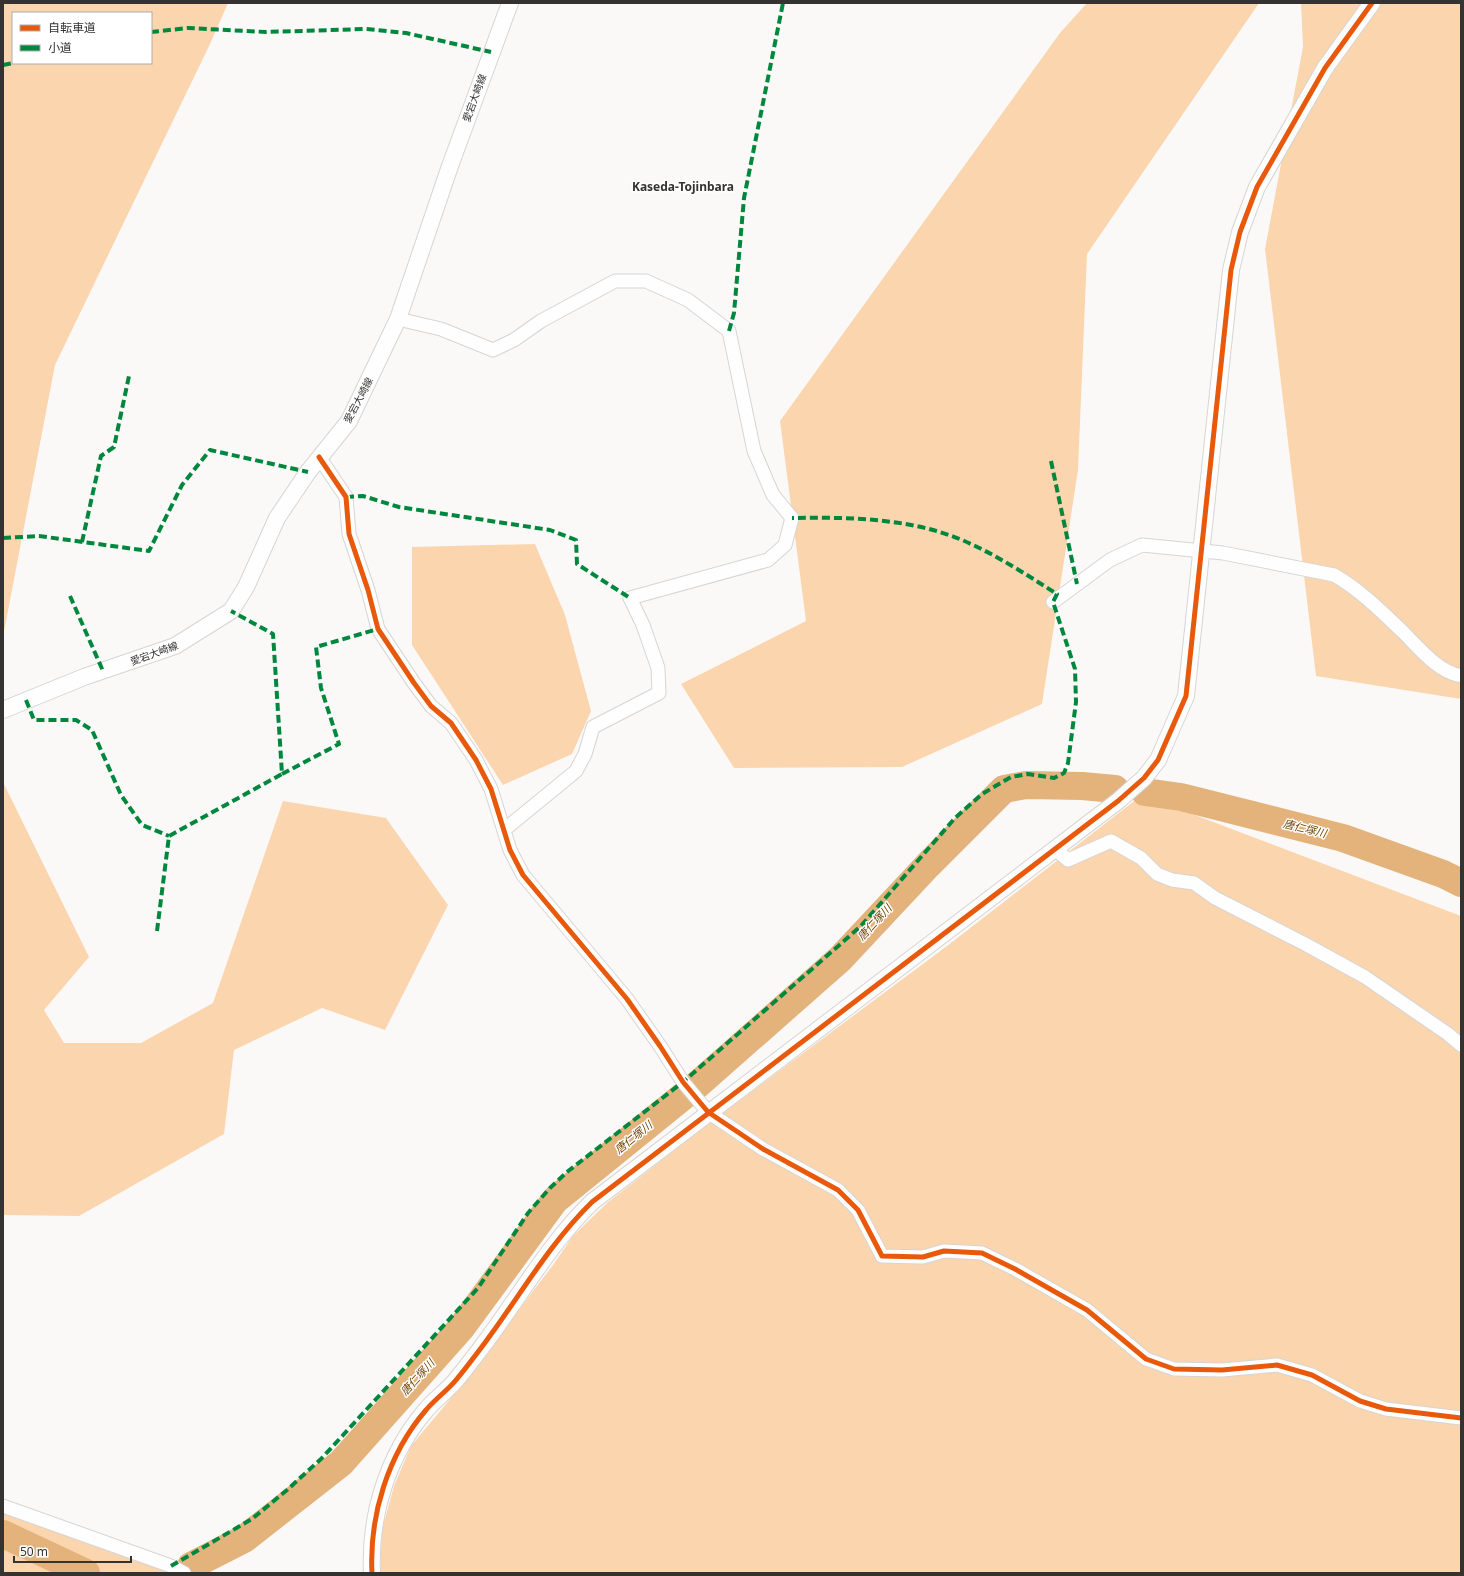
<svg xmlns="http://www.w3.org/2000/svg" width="1464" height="1576" viewBox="0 0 1464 1576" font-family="'Noto Sans','Noto Sans JP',sans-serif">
  <rect width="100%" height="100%" fill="#fbf9f8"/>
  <g fill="#fbd5ad" fill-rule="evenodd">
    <path d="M3,3H228L210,44L55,365L3,637ZM13,13H151V63H13Z"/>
    <polygon points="1087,3 1259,3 1087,254 1078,470 1042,704 902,767 734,768 681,684 806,621 780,421 1060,33"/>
    <polygon points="1301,3 1461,3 1461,699 1316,676 1265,249 1303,47"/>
    <polygon points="535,544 565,615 591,711 572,754 503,785 412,645 412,547"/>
    <polygon points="3,782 89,957 44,1010 64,1043 141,1043 213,1003 283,801 386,818 448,905 385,1030 322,1008 234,1050 224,1134 79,1216 3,1215"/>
    <polygon points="1142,795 1461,916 1461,1573 380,1573 382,1530 394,1486 411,1446 451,1398 553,1265 573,1236 607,1203 704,1127 947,946"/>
    <polygon points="3,1511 175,1573 3,1573"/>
  </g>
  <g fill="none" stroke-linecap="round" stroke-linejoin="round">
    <g stroke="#e4b37b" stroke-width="28">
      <polyline points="1145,792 1181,797 1343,838 1443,874 1461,883"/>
      <polyline points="3,1534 86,1573"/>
      <polyline points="191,1566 244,1539 341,1463 461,1328 555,1200 697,1085 840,959 928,865 1004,789 1026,785 1082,786 1115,789"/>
    </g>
    <g stroke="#d6d5d4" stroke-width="15">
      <g id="minor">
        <polyline points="398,319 441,329 493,350 514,340 541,321 615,281 646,281 688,300 729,331 754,451 773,495 792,518 785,545 768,560 630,598 643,625 658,668 659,693 593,727 585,754 576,771 504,830"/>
        <polyline points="319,457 346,497 349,534 368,590 378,629 414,683 431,706 451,723 476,760 491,789 510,850 523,875 627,999 660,1046 683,1082 708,1112 763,1149 838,1190 858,1210 882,1256 923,1257 944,1251 982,1253 1015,1269 1087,1310 1146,1359 1174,1369 1222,1370 1277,1365 1312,1375 1360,1401 1386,1409 1461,1418"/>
        <path d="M1053,602L1110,560L1142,545L1223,553L1334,575C1359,589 1382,612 1403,632C1420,649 1437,671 1461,676"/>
        <polyline points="1055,849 1068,860 1111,841 1141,858 1157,874 1172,880 1194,883 1215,898 1305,944 1365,977 1448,1034 1461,1045"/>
        <polyline points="3,1506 171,1566 184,1573"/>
      </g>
    </g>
    <g stroke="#d6d5d4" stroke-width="18">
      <g id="tertiary">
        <polyline points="3,710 84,677 175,646 231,611 246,587 277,518 308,472 349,421 398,319 450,166 510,3"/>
        <path d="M372,1573C369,1516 388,1454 426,1410C435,1399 447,1391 456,1380C466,1368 475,1356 484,1344C520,1296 549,1244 592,1202L1118,801L1144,778L1158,760L1186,696L1231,270L1240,232L1257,187L1325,68L1372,3"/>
      </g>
    </g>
    <use href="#minor" stroke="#fefefe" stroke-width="13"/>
    <use href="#tertiary" stroke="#fefefe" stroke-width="16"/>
    <g stroke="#00873e" stroke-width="4" stroke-dasharray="8 4" stroke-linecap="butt">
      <polyline points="151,32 188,28 266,32 366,29 406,33 491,52"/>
      <polyline points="3,65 13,63"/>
      <polyline points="729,331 734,313 744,198 783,3"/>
      <polyline points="1051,461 1077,584"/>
      <polyline points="346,497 363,496 399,507 550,530 576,540 577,564 630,598"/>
      <polyline points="3,538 39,536 149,551 182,485 210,450 308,472"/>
      <polyline points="82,542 101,456 114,447 129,376"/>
      <polyline points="70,596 103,671"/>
      <polyline points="26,700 34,720 76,720 92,730 121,795 142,825 169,836"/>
      <polyline points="282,774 339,744 321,688 316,647 378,629"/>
      <polyline points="157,931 169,836 282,774 273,634 231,611"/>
      <path d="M171,1566L252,1519L287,1490L322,1458L478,1288L528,1213L550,1188L567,1172L683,1082L861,926L955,818L982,794L1011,777L1028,774L1054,778L1064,773L1068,763L1076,702L1075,669L1053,602L1057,594C1030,577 1003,559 973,545C918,518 852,517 792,518"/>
    </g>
    <g stroke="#fff" stroke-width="8">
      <g id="cycleway">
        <polyline points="319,457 346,497 349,534 368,590 378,629 414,683 431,706 451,723 476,760 491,789 510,850 523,875 627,999 660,1046 683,1082 708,1112 763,1149 838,1190 858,1210 882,1256 923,1257 944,1251 982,1253 1015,1269 1087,1310 1146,1359 1174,1369 1222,1370 1277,1365 1312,1375 1360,1401 1386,1409 1461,1418"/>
        <path d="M372,1573C369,1516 388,1454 426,1410C435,1399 447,1391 456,1380C466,1368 475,1356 484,1344C520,1296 549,1244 592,1202L1118,801L1144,778L1158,760L1186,696L1231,270L1240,232L1257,187L1325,68L1372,3"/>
      </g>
    </g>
    <use href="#cycleway" stroke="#e8590c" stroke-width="5"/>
  </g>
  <g text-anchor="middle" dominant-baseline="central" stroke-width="3" stroke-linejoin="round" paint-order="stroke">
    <g font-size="10" fill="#343332" stroke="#fff">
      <text transform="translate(474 98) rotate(-70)">愛宕大崎線</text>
      <text transform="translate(358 400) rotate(-62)">愛宕大崎線</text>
      <text transform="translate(154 653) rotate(-20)">愛宕大崎線</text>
    </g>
    <g font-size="11" font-style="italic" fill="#704302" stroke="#fff">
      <text transform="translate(1305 828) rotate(14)">唐仁塚川</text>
      <text transform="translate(874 922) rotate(-47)">唐仁塚川</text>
      <text transform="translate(633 1137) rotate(-39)">唐仁塚川</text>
      <text transform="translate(417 1377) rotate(-48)">唐仁塚川</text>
    </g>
    <g font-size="12" font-weight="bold" fill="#343332" stroke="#fff">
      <text x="683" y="186">Kaseda-Tojinbara</text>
    </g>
  </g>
  <rect width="1464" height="1576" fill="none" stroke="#343332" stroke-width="8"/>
  <rect x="12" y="12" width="140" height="52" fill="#ffffff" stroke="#aeadad"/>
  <rect x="20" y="25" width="20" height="6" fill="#e8590c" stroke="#aeadad"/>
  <text x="48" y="32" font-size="12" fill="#343332">自転車道</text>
  <rect x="20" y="45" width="20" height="6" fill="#00873e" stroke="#aeadad"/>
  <text x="48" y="52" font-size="12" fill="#343332">小道</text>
  <path d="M14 1556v6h117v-6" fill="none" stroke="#343332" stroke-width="2"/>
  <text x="20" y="1556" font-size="12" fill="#343332" stroke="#ffffff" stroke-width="3" paint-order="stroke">50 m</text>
</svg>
